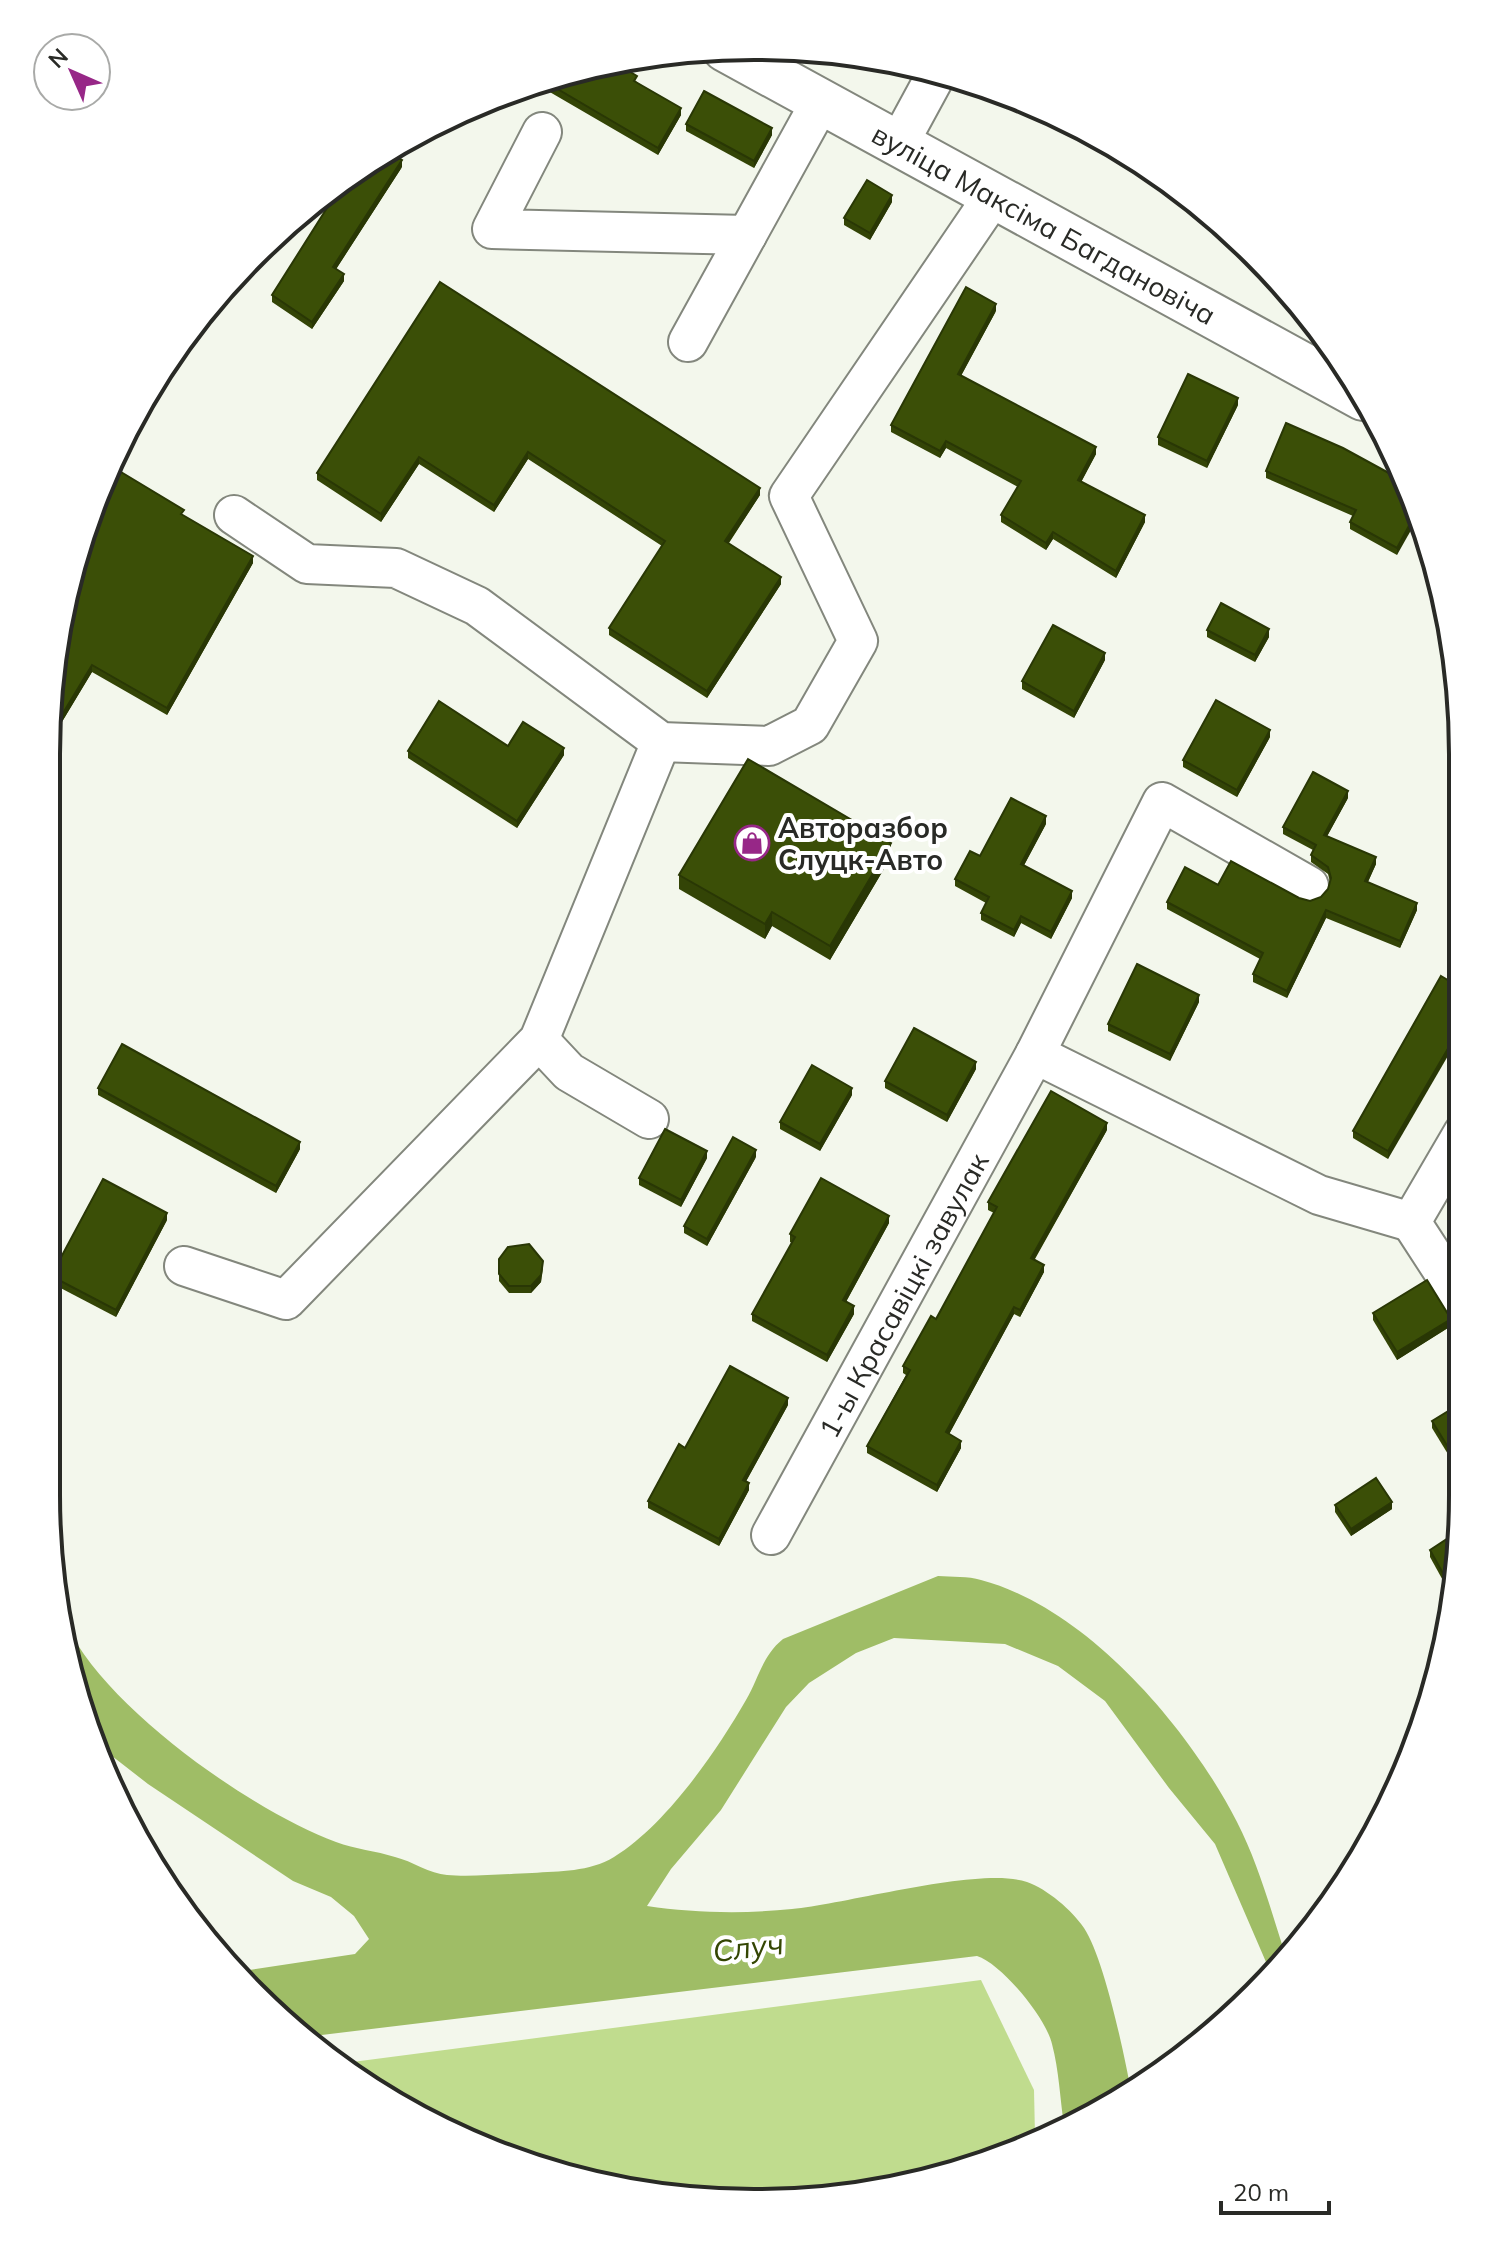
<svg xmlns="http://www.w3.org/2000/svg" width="1509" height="2249" viewBox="0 0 1509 2249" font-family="Mulish,sans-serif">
  <rect width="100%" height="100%" fill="#f3f7ec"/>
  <polygon fill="#c0dc8e" points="981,1980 1034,2090 1035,2136 893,2189 708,2201 484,2149 337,2064"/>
  <path fill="#9fbd66" d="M938,1576C952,1577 968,1576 981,1580C1087,1608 1189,1728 1237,1822C1258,1863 1271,1910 1285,1954L1266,1981V1962L1215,1844L1169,1788L1105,1701L1058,1666L1005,1644L894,1638L856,1653L809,1683L786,1707L721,1810L671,1869L647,1906C693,1913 745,1914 792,1909C848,1904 980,1866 1027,1882C1047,1889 1072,1910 1084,1928C1104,1958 1124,2053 1131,2091L1108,2108L1064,2125C1060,2099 1059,2070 1052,2044C1046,2018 1002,1964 977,1956L305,2037L243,1971L355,1954L369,1939L354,1916L331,1897L293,1881L148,1784L94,1742L83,1722L67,1625C103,1706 253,1812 336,1842C355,1849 376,1851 395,1857C412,1861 430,1874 447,1875C470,1877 507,1874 532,1873C560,1871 589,1872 614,1857C666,1825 716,1752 746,1700C759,1678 762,1656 783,1639Z"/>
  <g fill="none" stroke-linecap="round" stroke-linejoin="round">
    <g stroke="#83877d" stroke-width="42">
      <g id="minor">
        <polyline points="542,132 492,229 747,235"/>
        <polyline points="899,143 937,73"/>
        <polyline points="688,342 821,101"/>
        <polyline points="234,515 307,564 396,568 477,606 661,742 769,746 810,725 858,641 789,496 994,195"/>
        <polyline points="539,1040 569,1072 649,1119"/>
        <polyline points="1035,1054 1319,1195 1411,1222"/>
        <polyline points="1463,1133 1411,1222 1463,1302"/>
        <polyline points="184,1266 286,1300 539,1040 661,742"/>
        <path id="s1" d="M771,1535L1035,1054L1162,802L1309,886"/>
      </g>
    </g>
    <g stroke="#83877d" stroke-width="48">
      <g id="major">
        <path id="s2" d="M725,49L1363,398"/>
      </g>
    </g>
    <use href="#minor" stroke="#fff" stroke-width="38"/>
    <use href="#major" stroke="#fff" stroke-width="44"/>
  </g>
  <g fill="#334406">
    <polygon points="612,61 637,82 681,115 658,155 536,84"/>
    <polygon points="686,124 772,135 754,168 686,131"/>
    <polygon points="402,167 336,269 344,281 312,329 272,302 272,295"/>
    <polygon points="892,202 870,240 844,225 844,218"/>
    <polygon points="440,282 760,495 729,543 781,584 707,698 609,635 609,628 662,546 528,459 494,512 419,464 381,522 317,480 317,473"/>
    <polygon points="996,311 961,376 1096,454 1081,482 1145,522 1116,578 1053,539 1046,550 1001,522 1001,515 1018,487 946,448 940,458 891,432 891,425"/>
    <polygon points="1238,405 1207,468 1158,445 1158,437"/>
    <polygon points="1266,471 1409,484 1397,555 1350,529 1350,522 1353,516 1266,478"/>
    <polygon points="184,516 253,563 167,715 92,672 51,740 48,738 60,617"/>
    <polygon points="1207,630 1269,637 1255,662 1207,637"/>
    <polygon points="1105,660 1074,718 1022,689 1022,681"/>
    <polygon points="1270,737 1237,797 1183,767 1183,760"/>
    <polygon points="508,746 564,755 517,828 408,758 408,751"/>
    <polygon points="1348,798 1327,836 1376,864 1368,882 1417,910 1400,948 1326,918 1287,998 1253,982 1253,974 1260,959 1167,909 1167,902 1218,885 1310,901 1321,897 1328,889 1330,882 1328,874 1311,862 1311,855 1313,850 1283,834 1283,827"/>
    <polygon points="1046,824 1024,865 1072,898 1051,939 1021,923 1014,937 981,920 981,913 986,903 955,886 955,879 980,856"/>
    <polygon points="891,857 830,960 772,926 765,939 679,889 679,875"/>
    <polygon points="1441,976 1388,1159 1353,1138 1353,1131"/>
    <polygon points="1199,1002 1170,1061 1108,1031 1108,1024"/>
    <polygon points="976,1069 947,1122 885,1088 885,1081"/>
    <polygon points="98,1088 300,1149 276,1193 98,1095"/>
    <polygon points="852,1095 820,1151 780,1129 780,1122"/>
    <polygon points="1107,1130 1035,1259 1044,1272 1020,1317 1014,1314 949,1434 961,1448 937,1492 867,1453 867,1446 906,1375 903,1373 903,1366 936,1319 994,1213 988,1210 988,1202"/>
    <polygon points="756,1157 707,1246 684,1233 684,1226"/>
    <polygon points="707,1158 681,1207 639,1185 639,1178"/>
    <polygon points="167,1220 116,1317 51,1283 51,1276"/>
    <polygon points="889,1223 846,1302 854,1314 827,1362 752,1321 752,1314 792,1243 790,1242 790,1234"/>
    <polygon points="499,1259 543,1268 541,1282 531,1293 509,1293 499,1281"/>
    <polygon points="1373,1313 1451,1326 1397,1360 1373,1320"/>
    <polygon points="1463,1402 1454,1464 1432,1428 1432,1421"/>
    <polygon points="788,1405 746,1481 749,1490 719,1546 648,1508 648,1501 685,1448"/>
    <polygon points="1335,1505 1392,1509 1351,1536 1335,1512"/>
    <polygon points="1459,1531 1453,1594 1451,1595 1430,1557 1430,1550"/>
  </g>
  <g fill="#293705">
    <polygon points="681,108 681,115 658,155 658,148"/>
    <polygon points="772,128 772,135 754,168 754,161"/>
    <polygon points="402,160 402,167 333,274 333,267"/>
    <polygon points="892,195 892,202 870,240 870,233"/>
    <polygon points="344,274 344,281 312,329 312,322"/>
    <polygon points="996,304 996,311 958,381 958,374"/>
    <polygon points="1238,398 1238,405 1207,468 1207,461"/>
    <polygon points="946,441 946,448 940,458 940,451"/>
    <polygon points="1096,447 1096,454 1078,488 1078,480"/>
    <polygon points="528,452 528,459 494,512 494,505"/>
    <polygon points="419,457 419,464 381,522 381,514"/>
    <polygon points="760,488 760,495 725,548 725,541"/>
    <polygon points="1417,511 1419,516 1397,555 1397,548"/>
    <polygon points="1145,515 1145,522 1116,578 1116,571"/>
    <polygon points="1053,532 1053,539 1046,550 1046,543"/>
    <polygon points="253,556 253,563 167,715 167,708"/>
    <polygon points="781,577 781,584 707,698 707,691"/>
    <polygon points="1269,629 1269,637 1255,662 1255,655"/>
    <polygon points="1105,653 1105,660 1074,718 1074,711"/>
    <polygon points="92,665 92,672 51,740 51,733"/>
    <polygon points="1270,730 1270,737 1237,797 1237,790"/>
    <polygon points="564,748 564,755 517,828 517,821"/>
    <polygon points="1348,791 1348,798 1324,842 1324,835"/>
    <polygon points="1046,816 1046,824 1021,871 1021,864"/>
    <polygon points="891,843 891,857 830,960 830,946"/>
    <polygon points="1376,857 1376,864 1365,888 1365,881"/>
    <polygon points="1072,891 1072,898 1051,939 1051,932"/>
    <polygon points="1417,903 1417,910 1400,948 1400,941"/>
    <polygon points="1326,910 1326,918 1287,998 1287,991"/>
    <polygon points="772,912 772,926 765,939 765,924"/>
    <polygon points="1021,916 1021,923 1014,937 1014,930"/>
    <polygon points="1199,995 1199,1002 1170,1061 1170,1054"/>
    <polygon points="1463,1023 1463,1030 1388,1159 1388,1151"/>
    <polygon points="976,1062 976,1069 947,1122 947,1115"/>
    <polygon points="852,1088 852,1095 820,1151 820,1144"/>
    <polygon points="1107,1123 1107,1130 1031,1265 1031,1258"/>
    <polygon points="300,1142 300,1149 276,1193 276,1186"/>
    <polygon points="756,1150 756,1157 707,1246 707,1239"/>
    <polygon points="707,1151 707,1158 681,1207 681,1200"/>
    <polygon points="167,1213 167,1220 116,1317 116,1310"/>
    <polygon points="889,1216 889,1223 843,1307 843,1300"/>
    <polygon points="543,1261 541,1282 531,1293 531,1286"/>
    <polygon points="1044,1265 1044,1272 1020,1317 1020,1310"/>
    <polygon points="854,1306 854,1314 827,1362 827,1355"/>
    <polygon points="1014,1307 1014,1314 946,1440 946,1432"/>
    <polygon points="1451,1319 1451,1326 1397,1360 1397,1352"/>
    <polygon points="788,1398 788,1405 743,1487 743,1480"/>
    <polygon points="961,1441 961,1448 937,1492 937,1485"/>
    <polygon points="1463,1452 1463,1459 1454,1464 1454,1457"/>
    <polygon points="749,1483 749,1490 719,1546 719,1539"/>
    <polygon points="1392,1502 1392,1509 1351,1536 1351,1529"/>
  </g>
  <g fill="#3b4f07" stroke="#293705" stroke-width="2">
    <polygon points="612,61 637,76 634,81 681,108 658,148 544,81"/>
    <polygon points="704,91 772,128 754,161 686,124"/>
    <polygon points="388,151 402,160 333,267 344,274 312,322 272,295 346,178 360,166"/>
    <polygon points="867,180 892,195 870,233 844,218"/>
    <polygon points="440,282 760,488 725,541 781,577 707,691 609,628 665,541 528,452 494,505 419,457 381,514 317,473"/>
    <polygon points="966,287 996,304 958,374 1096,447 1078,480 1145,515 1116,571 1053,532 1046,543 1001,515 1021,481 946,441 940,451 891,425"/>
    <polygon points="1188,374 1238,398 1207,461 1158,437"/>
    <polygon points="1286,423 1343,448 1409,484 1417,511 1397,548 1350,522 1356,510 1266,471"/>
    <polygon points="111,466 184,510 181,514 253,556 167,708 92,665 51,733 48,731 60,617"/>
    <polygon points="1221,603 1269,629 1255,655 1207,630"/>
    <polygon points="1053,625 1105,653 1074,711 1022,681"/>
    <polygon points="1216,700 1270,730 1237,790 1183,760"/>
    <polygon points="439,701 508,746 523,722 564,748 517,821 408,751"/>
    <polygon points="748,759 891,843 830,946 772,912 765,924 679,875"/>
    <polygon points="1313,772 1348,791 1324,835 1376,857 1365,881 1417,903 1400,941 1326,910 1287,991 1253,974 1263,953 1167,902 1185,867 1218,885 1231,861 1299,898 1310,901 1321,897 1328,889 1331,878 1328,867 1311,855 1316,845 1283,827"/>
    <polygon points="1011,798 1046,816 1021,864 1072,891 1051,932 1021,916 1014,930 981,913 989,897 955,879 970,851 980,856"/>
    <polygon points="1137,964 1199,995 1170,1054 1108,1024"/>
    <polygon points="1441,976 1463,989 1463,1023 1388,1151 1353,1131"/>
    <polygon points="914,1028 976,1062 947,1115 885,1081"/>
    <polygon points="122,1044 300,1142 276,1186 98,1088"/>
    <polygon points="812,1065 852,1088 820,1144 780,1122"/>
    <polygon points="1051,1091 1107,1123 1031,1258 1044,1265 1020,1310 1014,1307 946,1432 961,1441 937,1485 867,1446 910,1370 903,1366 931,1316 936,1319 997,1207 988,1202"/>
    <polygon points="665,1129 707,1151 681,1200 639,1178"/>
    <polygon points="733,1137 756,1150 707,1239 684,1226"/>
    <polygon points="821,1178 889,1216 843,1300 854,1306 827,1355 752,1314 795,1237 790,1234"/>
    <polygon points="103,1179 167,1213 116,1310 51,1276"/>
    <polygon points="529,1244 543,1261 541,1275 531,1286 509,1286 499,1274 499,1259 508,1247"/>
    <polygon points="1427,1280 1451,1319 1397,1352 1373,1313"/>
    <polygon points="730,1366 788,1398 743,1480 749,1483 719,1539 648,1501 679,1444 685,1448"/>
    <polygon points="1463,1402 1463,1452 1454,1457 1432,1421"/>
    <polygon points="1376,1478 1392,1502 1351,1529 1335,1505"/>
    <polygon points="1459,1531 1454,1587 1451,1588 1430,1550"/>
  </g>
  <defs>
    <g id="shop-ring" transform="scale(1.8)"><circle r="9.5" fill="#fff" stroke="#972787" stroke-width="1.5"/><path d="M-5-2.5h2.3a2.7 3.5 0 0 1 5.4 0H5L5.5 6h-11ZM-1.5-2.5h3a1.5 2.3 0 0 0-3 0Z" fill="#972787"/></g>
  </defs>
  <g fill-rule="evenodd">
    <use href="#shop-ring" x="752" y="843"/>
  </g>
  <g text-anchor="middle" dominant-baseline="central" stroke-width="8" stroke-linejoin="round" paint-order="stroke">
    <g font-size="28" fill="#292a26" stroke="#fff">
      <text stroke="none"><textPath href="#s2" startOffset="364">вуліца Максіма Багдановіча</textPath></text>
      <text stroke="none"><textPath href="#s1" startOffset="274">1-ы Красавіцкі завулак</textPath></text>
    </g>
    <g font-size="28" font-weight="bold" fill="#292a26" stroke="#fff" text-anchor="start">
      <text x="778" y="827">Авторазбор<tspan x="778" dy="32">Слуцк-Авто</tspan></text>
    </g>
    <g font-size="30" font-style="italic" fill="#344603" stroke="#fff">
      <text transform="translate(748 1947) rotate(-7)">Случ</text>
    </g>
  </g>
  <path d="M0 0H1509V2249H0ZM754 60H755A694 694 0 0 1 1449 754V1495A694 694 0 0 1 755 2189H754A694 694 0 0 1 60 1495V754A694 694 0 0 1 754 60Z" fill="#fff" fill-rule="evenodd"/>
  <path fill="none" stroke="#292a26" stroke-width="4" d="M754 60H755A694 694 0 0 1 1449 754V1495A694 694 0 0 1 755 2189H754A694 694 0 0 1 60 1495V754A694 694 0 0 1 754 60Z"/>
  <g transform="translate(72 72) rotate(315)"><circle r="38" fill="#ffffff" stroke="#a9aaa8" stroke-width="2"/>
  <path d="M0-6L14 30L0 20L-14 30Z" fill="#972787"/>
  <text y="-12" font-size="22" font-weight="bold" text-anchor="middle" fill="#292a26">N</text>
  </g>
  <path d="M1221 2201v12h108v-12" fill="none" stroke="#292a26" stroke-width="4"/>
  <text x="1233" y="2201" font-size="24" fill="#292a26" stroke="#ffffff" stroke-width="6" paint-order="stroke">20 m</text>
</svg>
